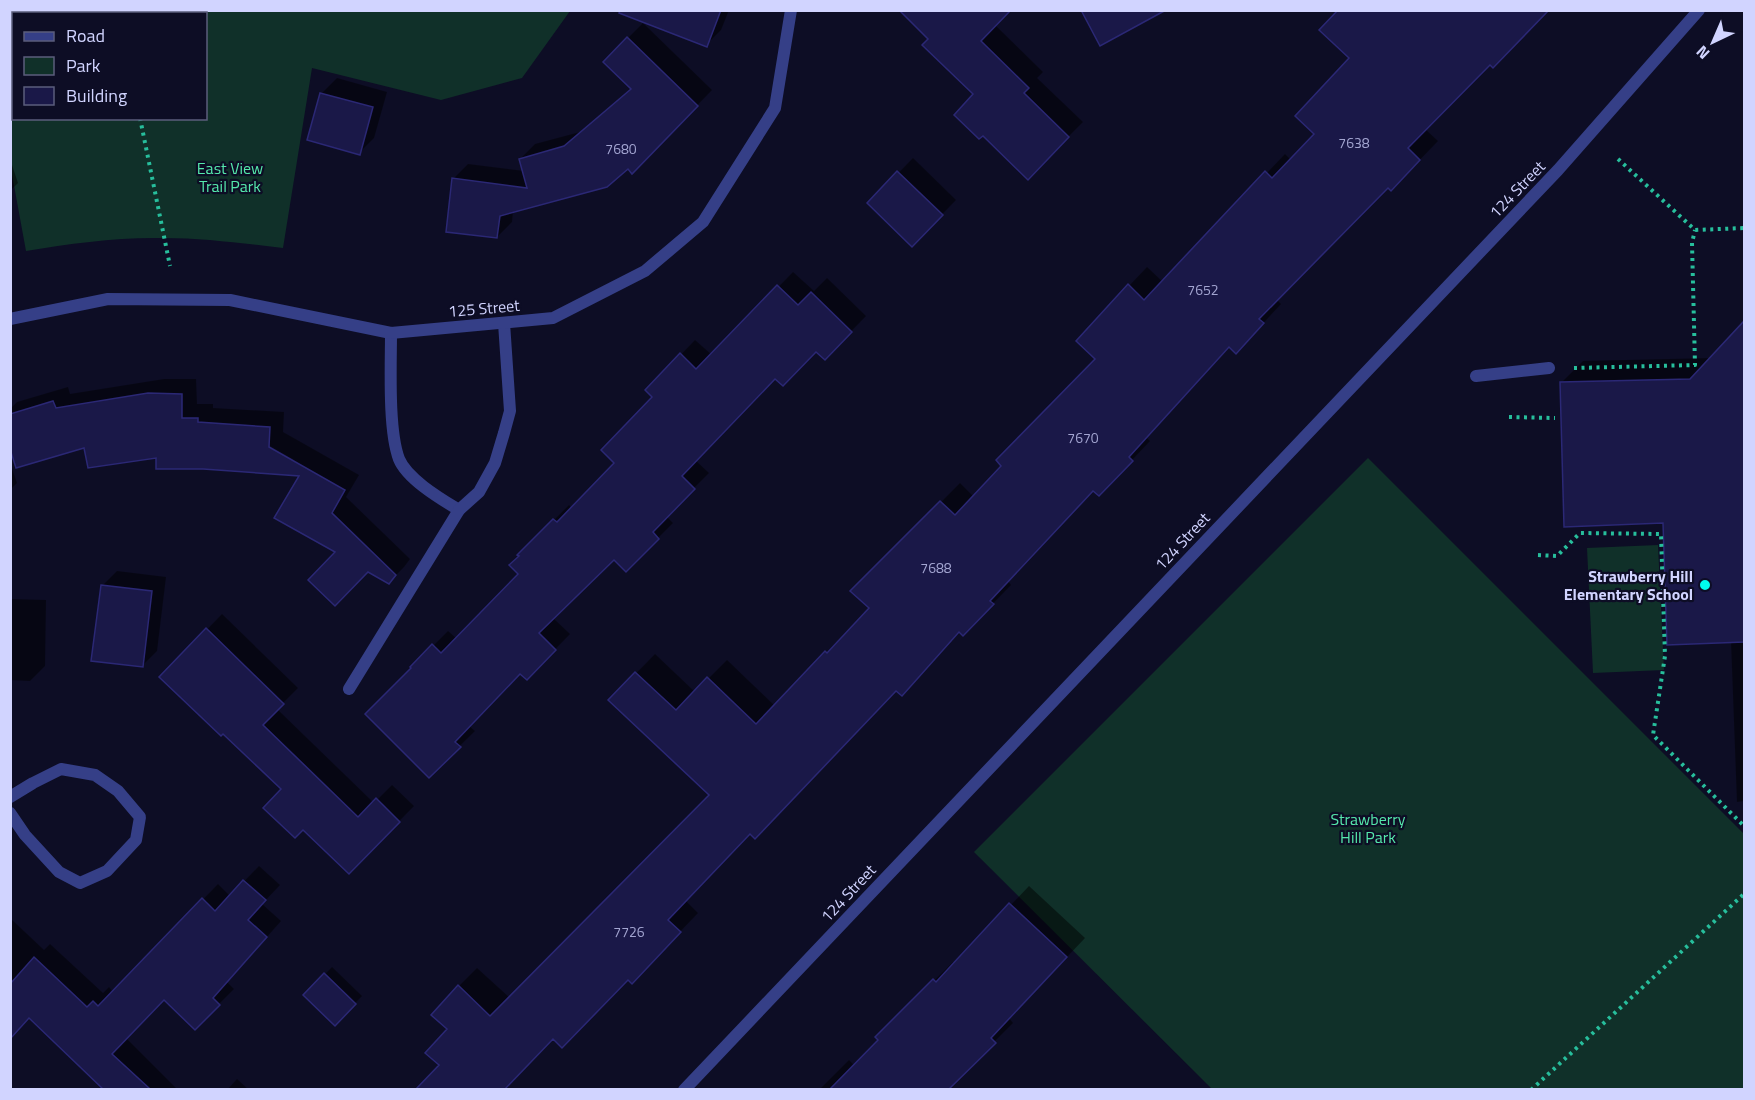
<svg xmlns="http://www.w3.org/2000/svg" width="1755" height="1100" viewBox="0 0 1755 1100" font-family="'Titillium Web',sans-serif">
  <rect width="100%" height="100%" fill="#0d0d25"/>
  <g fill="#103029" fill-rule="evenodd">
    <path d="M10,11L11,10L570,11L522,78L441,100L312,68L283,248C240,243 197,237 154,238C111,238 68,244 26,251L11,169ZM14,14H206V118H14Z"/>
    <polygon points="1368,458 1744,834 1744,1089 1212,1089 974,852"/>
    <polygon points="1658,545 1664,670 1593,673 1587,548"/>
  </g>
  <g fill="#0007" fill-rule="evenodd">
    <polygon points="672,10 729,10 721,30 706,45"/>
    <polygon points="643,23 712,90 647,157 628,167 513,211 512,222 497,237 453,179 468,164 524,171 520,159 535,144 580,132 632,88 605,61"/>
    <polygon points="995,25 1043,72 1037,78 1083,122 1028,177 975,94 930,39"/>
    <polygon points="1490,63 1425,129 1438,141 1410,170 1388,186 1277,300 1281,304 1254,333 1230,346 1147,438 1150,441 1117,476 1094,489 1008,581 1011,585 963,634 960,631 920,675 897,689 750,832 685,900 698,913 650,963 553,1037 505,1090 418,1090 441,1065 459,986 477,968 510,998 711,795 610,700 655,654 695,692 727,660 775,706 871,607 853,591 960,483 974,497 1097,359 1129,286 1147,267 1163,282 1285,154 1291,160"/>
    <polygon points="337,78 387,92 374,138 359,153 309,139 322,93"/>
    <polygon points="913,158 956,200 912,245 869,203"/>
    <polygon points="10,159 18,183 10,191"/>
    <polygon points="793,272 814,291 827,278 866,316 825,358 817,350 776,377 695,460 709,473 666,516 673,523 626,570 614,558 553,618 570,634 527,678 521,672 469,726 475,731 429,776 412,667 448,631 457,639 520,574 521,556 519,555 569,505 572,508 616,463 655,397 647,390 695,340 712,355"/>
    <polygon points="1744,323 1744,801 1737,802 1731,641 1665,522 1561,383 1583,361 1712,358"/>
    <path d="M164,379H196L197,404H213V408L284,412L283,432L359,475L346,497L410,559L404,567L389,582L337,552L301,474L86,446L10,444V409L17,402L68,387L70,394ZM263,442L294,460H288L261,444Z"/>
    <polygon points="10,463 17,483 10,490"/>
    <polygon points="117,571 166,577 157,651 142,666 102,586"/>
    <polygon points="10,599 46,600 45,666 30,681 10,680"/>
    <polygon points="222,614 298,688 277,709 374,803 392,785 414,806 349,872 283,789 161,677"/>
    <polygon points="259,866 280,885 262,904 281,921 227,982 234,989 195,1028 164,998 126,1038 178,1090 104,1090 30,1017 10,1021 10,918 44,950 50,944 103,993 109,987 113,992 218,884 230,896"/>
    <polygon points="1029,886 1085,938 1009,1018 1013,1023 946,1090 819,1090 849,1060 855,1066 880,1040 877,1037 953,962 955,964"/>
    <polygon points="332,967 362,996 335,1024 305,995"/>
    <polygon points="237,1079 249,1090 227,1090"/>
  </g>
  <g fill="#1a1848" stroke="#2b2875" stroke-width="1.5">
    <polygon points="620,10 721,10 707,47 619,13"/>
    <polygon points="899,10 1011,10 981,41 1029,88 1024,93 1069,137 1028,180 983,136 979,139 954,115 973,94 922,45 928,39"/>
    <polygon points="1081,10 1166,10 1100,46"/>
    <polygon points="1338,10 1549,10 1493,68 1490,65 1408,148 1420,160 1391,191 1388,188 1259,319 1264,323 1236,354 1229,347 1129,457 1133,461 1099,496 1093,491 990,601 994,604 963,636 959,632 902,696 896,691 755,839 750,834 668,920 681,932 632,984 628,980 562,1048 553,1039 505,1089 416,1089 439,1065 425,1053 447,1029 431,1015 458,985 490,1016 709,795 608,700 635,672 676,710 707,677 756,724 825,651 827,653 869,608 850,591 940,501 955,515 1001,466 996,460 1095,359 1076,341 1128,284 1144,300 1265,171 1272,178 1314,134 1295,116 1349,58 1319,30"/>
    <polygon points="627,37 698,106 632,174 628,169 607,187 500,216 497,238 446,232 452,178 527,188 519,159 564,146 631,89 603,62"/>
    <polygon points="320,93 373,107 360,155 307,140"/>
    <polygon points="897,171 943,215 912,247 867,203"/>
    <polygon points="777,285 798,305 811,292 852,332 825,360 816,352 783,386 775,379 682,476 695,489 653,532 659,539 626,572 614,560 539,633 556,650 527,680 520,674 455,742 461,747 429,778 365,714 411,668 410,667 432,644 441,653 518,574 509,565 519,556 517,555 553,519 557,522 614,463 601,450 652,397 645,390 680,353 696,369"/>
    <polygon points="1744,321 1744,642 1667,645 1663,523 1564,527 1560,382 1690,379"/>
    <polygon points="148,393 182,394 182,418 198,418 198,422 270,427 269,447 345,490 332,513 396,575 389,584 368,572 335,606 308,580 335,552 274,518 299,476 203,469 156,469 156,458 88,468 84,448 16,468 10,449 10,414 53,401 56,408"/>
    <polygon points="101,585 152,591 143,667 91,661"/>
    <polygon points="206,628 284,704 263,725 358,817 376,798 400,822 349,874 303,830 295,838 263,808 281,789 223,734 221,736 159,677"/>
    <polygon points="243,880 266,900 248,920 267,937 213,998 220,1005 195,1030 164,1000 112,1054 150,1089 103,1089 29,1018 10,1039 10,984 34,957 87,1007 93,1001 98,1006 202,898 215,911"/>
    <polygon points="1009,903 1067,957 991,1038 996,1043 949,1089 830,1089 878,1040 875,1037 933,979 936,982"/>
    <polygon points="324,973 356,1004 335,1026 303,995"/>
  </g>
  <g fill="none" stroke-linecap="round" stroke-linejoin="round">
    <g stroke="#27be9c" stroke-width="4" stroke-dasharray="3 4.5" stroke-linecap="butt">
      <polyline points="119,10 119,14"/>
      <polyline points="140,118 170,266"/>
      <polyline points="1618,159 1695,230 1744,228"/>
      <polyline points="1574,368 1695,365 1692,243 1695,230"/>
      <polyline points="1509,417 1555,418"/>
      <polyline points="1538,555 1557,556 1580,533 1661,534 1665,656 1653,735 1744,826"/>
      <polyline points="1531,1090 1744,894"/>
    </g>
    <g stroke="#353f87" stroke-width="12">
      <path d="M391,333C391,365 388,430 399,459C407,479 441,499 459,510"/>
      <polyline points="1476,376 1549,368"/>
      <polyline points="349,689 459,510 479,492 495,463 504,433 510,411 504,323"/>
    </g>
    <g stroke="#353f87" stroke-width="12">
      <polyline points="10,319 108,299 230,300 391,333 553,318 645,271 703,222 775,108 791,10"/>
      <polyline points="10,797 33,783 61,769 95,775 118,791 140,817 136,840 107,871 80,883 59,872 25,835 10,813"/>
    </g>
    <polyline stroke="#353f87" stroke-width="12" points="684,1090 1558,170 1699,10"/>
  </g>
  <circle fill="#00fced" stroke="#0d0d25" stroke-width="2" cx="1705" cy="585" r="6"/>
  <g text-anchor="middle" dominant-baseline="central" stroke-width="4.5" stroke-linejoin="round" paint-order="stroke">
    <g font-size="14" fill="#a3a5d1">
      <text x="1354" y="142">7638</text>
      <text x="621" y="148">7680</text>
      <text x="1203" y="289">7652</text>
      <text x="1083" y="437">7670</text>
      <text x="936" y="567">7688</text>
      <text x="629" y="931">7726</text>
    </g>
    <g font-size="16" fill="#55e7ab" stroke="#0d0d25">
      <text x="230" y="168">East View<tspan x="230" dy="18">Trail Park</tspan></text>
      <text x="1368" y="819">Strawberry<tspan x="1368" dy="18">Hill Park</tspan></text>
    </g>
    <g font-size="16" fill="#d1d4ff" stroke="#0d0d25">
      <text transform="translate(1517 189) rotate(-46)">124 Street</text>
      <text transform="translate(484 308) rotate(-5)">125 Street</text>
      <text transform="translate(1182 541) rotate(-47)">124 Street</text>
      <text transform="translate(848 893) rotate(-47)">124 Street</text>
    </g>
    <g font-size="16" font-weight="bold" fill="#d1d4ff" stroke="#0d0d25" text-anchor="end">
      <text x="1693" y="576">Strawberry Hill<tspan x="1693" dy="18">Elementary School</tspan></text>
    </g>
  </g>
  <rect width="1755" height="1100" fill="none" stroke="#d1d4ff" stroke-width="24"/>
  <rect x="12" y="12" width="195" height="108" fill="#0d0d25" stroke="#5b5d7c" stroke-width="1.5"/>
  <rect x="24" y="32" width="30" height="9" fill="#353f87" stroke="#5b5d7c" stroke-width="1.5"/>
  <text x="66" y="42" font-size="18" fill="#d1d4ff">Road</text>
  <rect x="24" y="57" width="30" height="18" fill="#103029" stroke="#5b5d7c" stroke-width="1.5"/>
  <text x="66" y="72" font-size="18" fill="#d1d4ff">Park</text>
  <rect x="24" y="87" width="30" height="18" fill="#1a1848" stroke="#5b5d7c" stroke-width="1.5"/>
  <text x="66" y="102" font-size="18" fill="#d1d4ff">Building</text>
  <g transform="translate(1713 42) rotate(224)" stroke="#0d0d25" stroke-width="4.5" paint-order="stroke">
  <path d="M0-4.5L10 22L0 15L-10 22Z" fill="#d1d4ff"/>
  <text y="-9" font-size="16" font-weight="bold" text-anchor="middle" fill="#d1d4ff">N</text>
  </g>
</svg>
